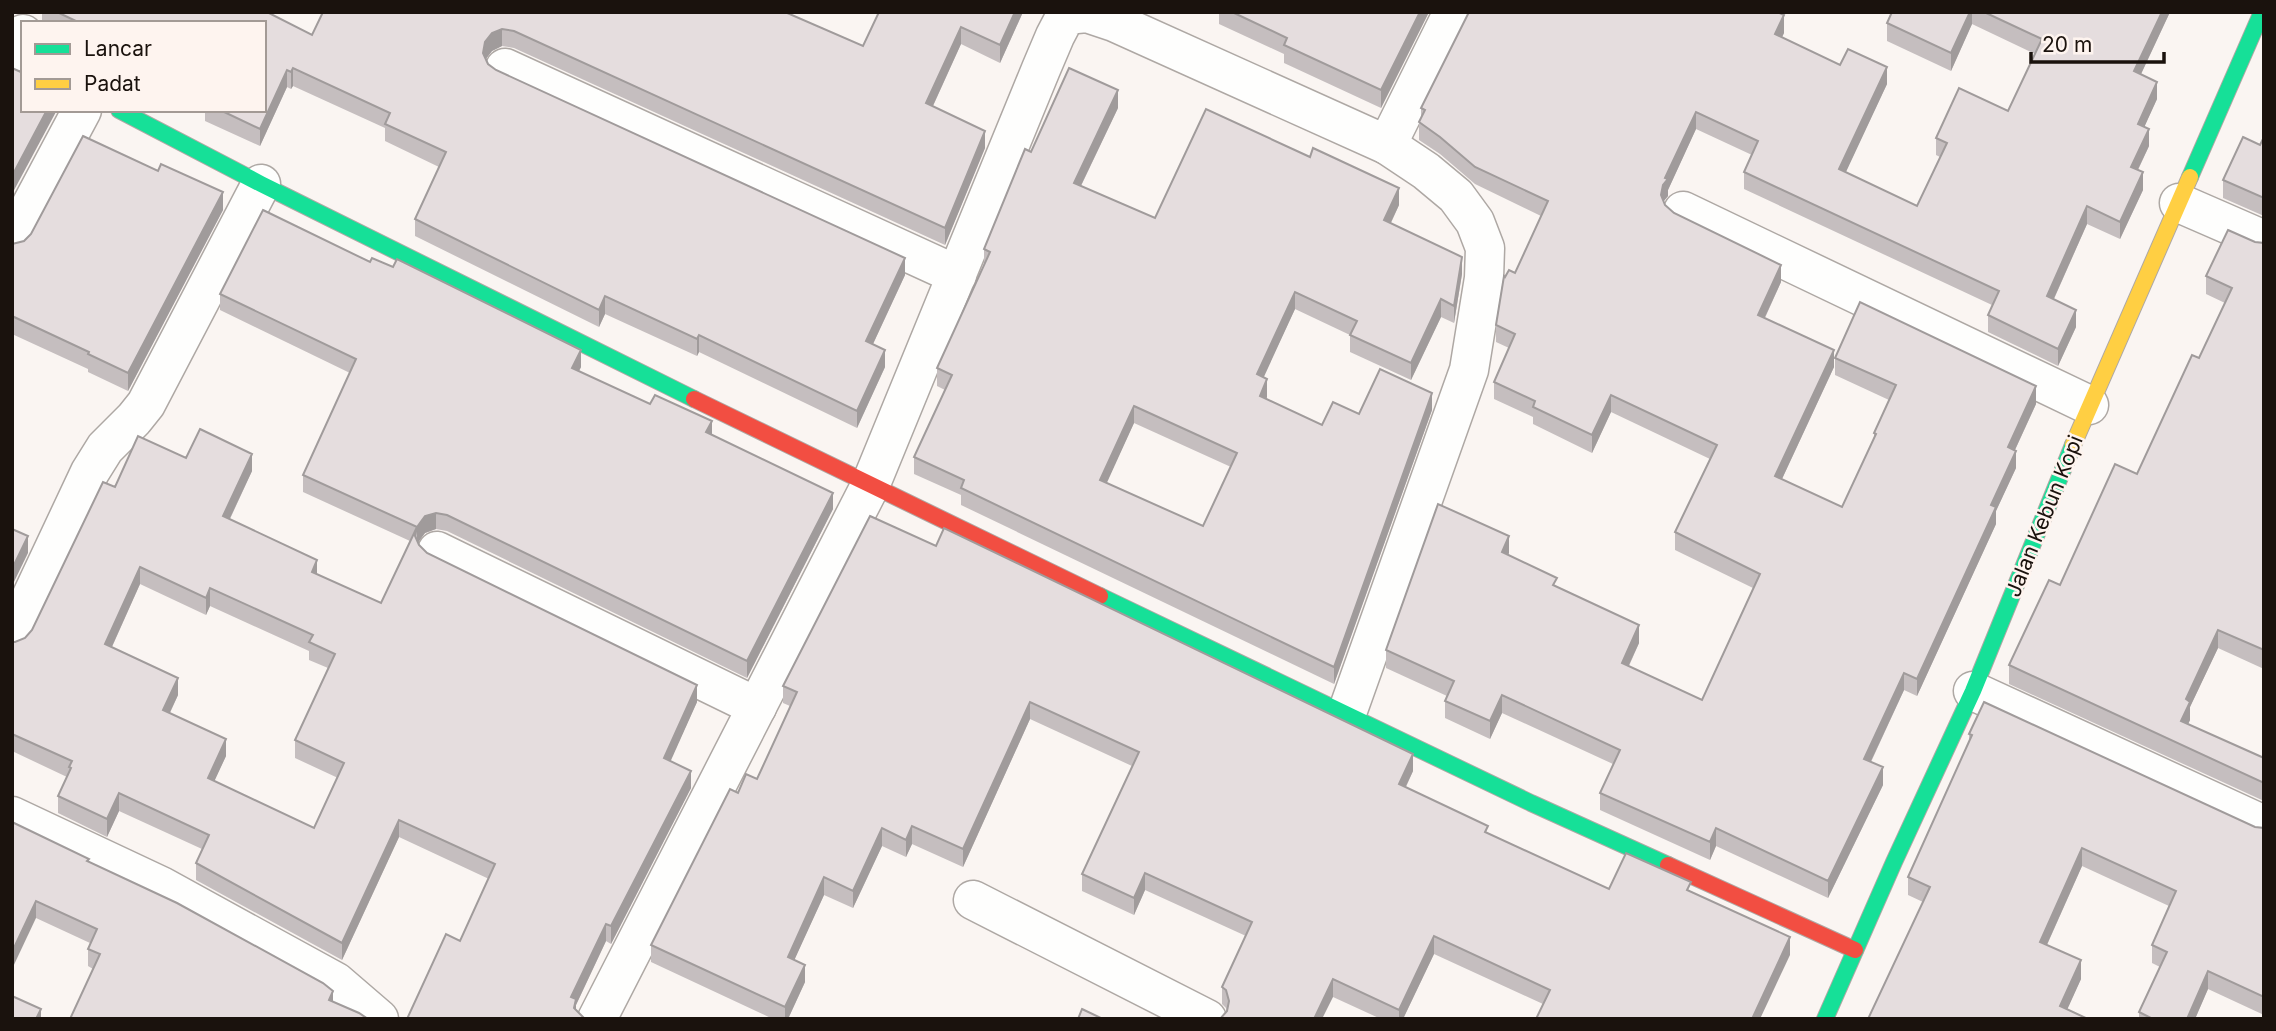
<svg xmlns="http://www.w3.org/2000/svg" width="2276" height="1031" viewBox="0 0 2276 1031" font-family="Inter,sans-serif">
  <rect width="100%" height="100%" fill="#faf5f2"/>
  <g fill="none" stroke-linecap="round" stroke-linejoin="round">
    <g stroke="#aea8a4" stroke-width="41">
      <g id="street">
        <polyline points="12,53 23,34"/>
        <polyline points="505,68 957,275"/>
        <polyline points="2179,203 2264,240"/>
        <polyline points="1683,211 2089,405"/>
        <polyline points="12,241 82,110"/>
        <polyline points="437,551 757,707"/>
        <polyline points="12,638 90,472 105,448 134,419 146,404 261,184"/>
        <polyline points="1973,691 2264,825"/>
        <polyline points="1347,713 1469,370 1484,278 1485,248 1475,222 1456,196 1426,171 1387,145"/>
        <polyline points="12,816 161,886 336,982 379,1019"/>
        <polyline points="973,900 1207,1019"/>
        <polyline points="597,1019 870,486 1041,69 1055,36 1066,15 1087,13 1114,22 1387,145 1453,12"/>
      </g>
    </g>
    <g stroke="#aea8a4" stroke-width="18">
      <g id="fast">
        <polyline points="119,110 261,184 694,399"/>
        <polyline points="2190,177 2262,12"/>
        <polyline points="1100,596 1531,803 1668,865"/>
        <polyline points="1825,1019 1894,862 1973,691 2073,445"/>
      </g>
    </g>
    <g stroke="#aea8a4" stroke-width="18">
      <polyline id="slow" points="2073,445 2190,177"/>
    </g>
    <g stroke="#aea8a4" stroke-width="18">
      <g id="jam">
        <polyline points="694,399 1100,596"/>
        <polyline points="1668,865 1855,950"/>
      </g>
    </g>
    <use href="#street" stroke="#fefefd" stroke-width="38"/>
    <use href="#fast" stroke="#16e098" stroke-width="16"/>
    <use href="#slow" stroke="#ffcf43" stroke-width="16"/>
    <use href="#jam" stroke="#f24e42" stroke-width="16"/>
  </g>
  <g fill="#c5bebf" fill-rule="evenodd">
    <polygon points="42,12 267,12 312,35 323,12 863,46 879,12 1023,12 1000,63 961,44 933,106 985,148 945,245 514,48 502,46 492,51 486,59 488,64 496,70 905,275 873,344 885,367 857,428 699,352 697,356 605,314 599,327 415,236 415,219 439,167 385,141 385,128 293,86 291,89 287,87 260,146 205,121 205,110 264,110 264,23 42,22"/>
    <polygon points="1219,12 1429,12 1381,108 1284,63 1284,54 1219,24"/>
    <polygon points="1892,12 2170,12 2141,74 2157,99 2144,127 2149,146 2138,170 2143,190 2120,239 2087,224 2054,299 2076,327 2058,366 1988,332 1988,315 1992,305 1744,189 1744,172 1752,155 1696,129 1668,190 1668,196 1663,202 1665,205 1674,213 1781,282 1765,318 1834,367 1782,479 1842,507 1874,439 1874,433 1889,400 1835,375 1835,358 2036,404 2015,450 2016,468 1996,511 1996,524 1917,696 1904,690 1871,762 1883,785 1828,898 1716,846 1710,860 1600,810 1600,793 1613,764 1502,713 1490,739 1445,718 1445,701 1447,696 1386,668 1386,650 1509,553 1508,555 1639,643 1629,666 1702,700 1753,588 1675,550 1675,532 1710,459 1611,412 1592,453 1533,424 1533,417 1494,399 1494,382 1509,348 1496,342 1496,325 1505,277 1515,273 1541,216 1475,184 1440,154 1419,140 1419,122 1421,118 1421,108 1784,33 1782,37 1840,65 1887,84 1845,173 1917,206 1940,157 1936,155 1936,138 2008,111 2035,54 1972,24 1951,71 1887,41 1887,23"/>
    <path d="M1118,108L1081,186L1155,218L1399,205L1391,223L1462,274L1454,323L1441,317L1411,380L1350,352V335L1295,309L1263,377L1267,397L1266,399L1322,425L1359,414L1432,410L1334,684L961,505V495L914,474V457L945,390L937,386V368L984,266V249L1031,152ZM1134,423L1231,467L1203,526L1106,483Z"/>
    <polygon points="2264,137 2264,216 2223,198 2223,180 2260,145"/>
    <polygon points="223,210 128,391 88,372 88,369 12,334 12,244"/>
    <polygon points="2255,242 2264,243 2264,669 2218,648 2190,707 2190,720 2188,724 2264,758 2264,801 2009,684 2009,665 2060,585 2137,474 2199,358 2225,303 2206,294 2206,276"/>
    <path d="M220,294L581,367L579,371L712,435L833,509L747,678L447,531L436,529L425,533L418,542L419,545L427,553L697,702L670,761L691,788L611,944L606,941L576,1005V1010L460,941L489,879L399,837L342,960L196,880V863L202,849L119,811L107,837L58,813V796L67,777L12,751V642H15L25,638L32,630L115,487L186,458L252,471L230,519L317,574L381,603L410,541L303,492V475L350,373L220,310ZM140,584L206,615L210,606L309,651V660L328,668L295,740V758L338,778L314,828L214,781L226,756L170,713L178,695L112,647Z"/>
    <polygon points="870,516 1413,771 1406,787 1488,833 1609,889 1691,891 1790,955 1543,1004 1434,954 1403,1019 1381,1019 1333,997 1227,1011 1226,1008 1222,1004 1222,987 1246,936 1145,890 1134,915 1082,891 1082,874 1132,766 1030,719 963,867 912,844 906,857 882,846 853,908 824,895 794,960 805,982 788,1019 773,1019 651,962 651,945 738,793 757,779 790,706 783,703 783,686"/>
    <polygon points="1969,734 2255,827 2264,828 2264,1015 2208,989 2195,1019 2139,1019 2139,1012 2160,967 2152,963 2152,945 2169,906 2082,866 2047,945 2081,979 2067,1009 1868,1019 1923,902 1908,895 1908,877 1969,742"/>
    <polygon points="12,822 89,862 177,903 93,969 88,966 88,949 90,943 36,918"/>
  </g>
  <g fill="#a09b9b">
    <polygon points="1015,12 1023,12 1000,63 1000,45"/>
    <polygon points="1420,12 1429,12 1381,108 1381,90"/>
    <polygon points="1970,12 1972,12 1972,24 1951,71 1951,53"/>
    <polygon points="2162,12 2170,12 2134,89 2134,71"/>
    <polygon points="1784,15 1784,33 1775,52 1775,34"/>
    <polygon points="961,27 961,44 926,121 926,103"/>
    <polygon points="502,29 502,46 492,51 485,60 483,53 485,42 492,33"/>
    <polygon points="1887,67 1887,84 1839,187 1839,169"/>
    <polygon points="293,68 293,86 291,89 291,72"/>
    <polygon points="287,70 287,87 260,146 260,129"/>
    <polygon points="2157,82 2157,99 2138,141 2138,124"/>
    <polygon points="1118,90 1118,108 1074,200 1074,183"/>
    <polygon points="47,110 57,110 12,194 12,176"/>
    <polygon points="1696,112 1696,129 1668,190 1668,196 1663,202 1661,195 1665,178"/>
    <polygon points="2149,129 2149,146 2131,184 2131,167"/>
    <polygon points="985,131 985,148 945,245 945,228"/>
    <polygon points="2143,172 2143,190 2120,239 2120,222"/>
    <polygon points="1399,188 1399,205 1384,237 1384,220"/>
    <polygon points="223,192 223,210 128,391 128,373"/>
    <polygon points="2087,206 2087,224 2047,314 2047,296"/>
    <polygon points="1462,257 1462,274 1454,323 1454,306"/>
    <polygon points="905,258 905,275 866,359 866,341"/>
    <polygon points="1781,265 1781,282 1758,332 1758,315"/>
    <polygon points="1295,292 1295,309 1257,392 1257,374"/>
    <polygon points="605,296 605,314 599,327 599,310"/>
    <polygon points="1441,299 1441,317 1411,380 1411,363"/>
    <polygon points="2076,310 2076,327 2058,366 2058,349"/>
    <polygon points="699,335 699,352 697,356 697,339"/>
    <polygon points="581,350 581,367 572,384 572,368"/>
    <polygon points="885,350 885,367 857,428 857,411"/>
    <polygon points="1834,350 1834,367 1775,494 1775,476"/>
    <polygon points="1267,379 1267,397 1260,414 1260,396"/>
    <polygon points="2036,386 2036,404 2008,465 2008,447"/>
    <polygon points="1432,393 1432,410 1334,684 1334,667"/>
    <polygon points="1611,395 1611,412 1592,453 1592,435"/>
    <polygon points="1134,406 1134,423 1100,498 1100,480"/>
    <polygon points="712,421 712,438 706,432"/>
    <polygon points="2016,451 2016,468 1996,511 1996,524 1917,696 1917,679 1991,505"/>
    <polygon points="252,454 252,471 223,533 223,516"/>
    <polygon points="833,493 833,509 747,678 747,661"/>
    <polygon points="436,513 436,529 425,533 417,544 417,527 425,516"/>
    <polygon points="28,536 28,553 12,586 12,569"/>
    <polygon points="1509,536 1509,553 1502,569 1502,552"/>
    <polygon points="317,560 317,578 312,572"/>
    <polygon points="140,567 140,584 105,662 105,644"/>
    <polygon points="210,588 210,606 206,615 206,598"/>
    <polygon points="1639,625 1639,643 1622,680 1622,663"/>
    <polygon points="2218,630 2218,648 2190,707 2190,720 2181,739 2181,721 2186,699"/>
    <polygon points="1904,673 1904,690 1864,776 1864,759"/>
    <polygon points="178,678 178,695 163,727 163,710"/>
    <polygon points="697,685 697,702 664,776 664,758"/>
    <polygon points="1502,695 1502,713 1490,739 1490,721"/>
    <polygon points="1030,702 1030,719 963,867 963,849"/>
    <polygon points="226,739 226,756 208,795 208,778"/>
    <polygon points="1413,754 1413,771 1399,801 1399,784"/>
    <polygon points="1883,767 1883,785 1828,898 1828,881"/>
    <polygon points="691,771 691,788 611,944 611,926"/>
    <polygon points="119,793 119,811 107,837 107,819"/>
    <polygon points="399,820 399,837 342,960 342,943"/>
    <polygon points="912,826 912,844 906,857 906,840"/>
    <polygon points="882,828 882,846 853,908 853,891"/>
    <polygon points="1716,828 1716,846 1710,860 1710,842"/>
    <polygon points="2082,848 2082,866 2040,960 2040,942"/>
    <polygon points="1145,873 1145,890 1134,915 1134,898"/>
    <polygon points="824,877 824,895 788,974 788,957"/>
    <polygon points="36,901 36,918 12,969 12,952"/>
    <polygon points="606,924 606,941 576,1005 576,1017 571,997"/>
    <polygon points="1434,936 1434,954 1403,1019 1399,1019 1399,1010"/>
    <polygon points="1790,937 1790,955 1760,1019 1752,1019"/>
    <polygon points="2081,960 2081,979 2063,1019 2060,1006"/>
    <polygon points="805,965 805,982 788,1019 785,1019 785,1007"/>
    <polygon points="2208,971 2208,989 2195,1019 2187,1019"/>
    <polygon points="1333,979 1333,997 1322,1019 1314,1019"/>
    <polygon points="333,991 333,1008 329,1000"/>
    <polygon points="41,1009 41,1019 36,1019"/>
  </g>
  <g fill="#e5ddde" stroke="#a09b9b" stroke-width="2" fill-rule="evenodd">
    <polygon points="57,12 267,12 312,35 323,12 785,12 863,46 879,12 1015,12 1000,45 961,27 926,103 985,131 945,228 514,31 502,29 492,33 485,42 483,53 488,64 496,70 905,258 866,341 885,350 857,411 699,335 697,339 605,296 599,310 415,219 446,152 385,124 390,113 293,68 291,72 287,70 260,129 220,110 264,110 264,23 80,23"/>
    <polygon points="1232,12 1420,12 1381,90 1284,45 1287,38"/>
    <polygon points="1469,12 1777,12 1784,15 1775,34 1840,65 1848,49 1887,67 1839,169 1917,206 1947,143 1936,138 1959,88 2008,111 2042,39 1984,12 2162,12 2134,71 2157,82 2138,124 2149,129 2131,167 2143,172 2120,222 2087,206 2047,296 2076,310 2058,349 1988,315 1999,291 1744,172 1758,141 1696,112 1665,178 1668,179 1663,185 1661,195 1665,205 1674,213 1781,265 1758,315 1834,350 1775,476 1842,507 1876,434 1874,433 1896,385 1835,358 1860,302 2036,386 2008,447 2016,451 1991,505 1996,507 1917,679 1904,673 1864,759 1883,767 1828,881 1716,828 1710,842 1600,793 1620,750 1502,695 1490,721 1445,701 1454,681 1386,650 1438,504 1509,536 1502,552 1557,578 1553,585 1639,625 1622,663 1702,700 1760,574 1675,532 1717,445 1611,395 1592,435 1533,407 1535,401 1494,382 1515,334 1496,325 1504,276 1505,277 1509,270 1515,273 1548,201 1475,167 1440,137 1419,122 1425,110 1421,108"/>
    <polygon points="1892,12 1970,12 1951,53 1887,23"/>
    <polygon points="12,68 23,73 23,110 47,110 12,176"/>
    <path d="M1069,68L1118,90L1074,183L1155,218L1206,109L1310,157L1313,148L1399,188L1384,220L1462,257L1454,306L1441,299L1411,363L1350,335L1357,321L1295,292L1257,374L1267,379L1260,396L1322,425L1333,402L1359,414L1380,369L1432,393L1334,667L961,488L964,480L914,457L952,375L937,368L990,252L984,249L1025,149L1031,152ZM1134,406L1237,453L1203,526L1100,480Z"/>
    <polygon points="83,136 158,171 161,164 223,192 128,373 88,354 89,352 12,316 12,244 24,241 31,234"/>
    <polygon points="2243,137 2260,145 2264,137 2264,198 2223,180"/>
    <polygon points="263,210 370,262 372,258 393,267 397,259 581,350 572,368 650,404 655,395 712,421 706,432 833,493 747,661 447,515 436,513 425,516 417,527 303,475 356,359 220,294"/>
    <polygon points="2228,230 2255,242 2264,243 2264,650 2218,630 2186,699 2190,702 2181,721 2264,758 2264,783 2009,665 2049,580 2060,585 2115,464 2137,474 2192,355 2199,358 2232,288 2206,276"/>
    <path d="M200,429L252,454L223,516L317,560L312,572L381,603L417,527L415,536L419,545L427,553L697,685L664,758L691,771L611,926L606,924L571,997L576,999L574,1008L585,1019H407L446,934L460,941L495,864L399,820L342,943L196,863L209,835L119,793L107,819L58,796L71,768L69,767L72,761L12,734V642H15L25,638L32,630L103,482L115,487L138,436L186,458ZM140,567L206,598L210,588L313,635L309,642L335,654L295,740L344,763L314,828L208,778L226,739L163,710L178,678L105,644Z"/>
    <polygon points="870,516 936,546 944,528 1413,754 1399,784 1488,826 1485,832 1609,889 1626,853 1691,882 1687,890 1790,937 1752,1019 1536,1019 1550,990 1434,936 1399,1010 1333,979 1314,1019 1220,1019 1227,1011 1229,1001 1226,990 1222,987 1252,922 1145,873 1134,898 1082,874 1139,752 1030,702 963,849 912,826 906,840 882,828 853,891 824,877 788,957 805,965 785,1007 651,945 730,789 738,793 746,774 757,779 797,692 783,686"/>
    <polygon points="12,529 28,536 12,569"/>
    <polygon points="1984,702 2255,827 2264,828 2264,997 2208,971 2187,1019 2153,1019 2139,1012 2167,952 2152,945 2176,891 2082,848 2040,942 2081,960 2060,1006 2088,1019 1868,1019 1930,887 1908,877 1972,735 1969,734"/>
    <polygon points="12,822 89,859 87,861 177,903 323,983 333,991 329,1000 359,1013 368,1019 70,1019 100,954 88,949 97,929 36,901 12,952"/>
    <polygon points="12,996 41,1009 36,1019 12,1019"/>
    <polygon points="1082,1009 1103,1019 1078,1019"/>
  </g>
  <g text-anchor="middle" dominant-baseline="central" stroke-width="5" stroke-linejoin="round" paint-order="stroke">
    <g font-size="21" fill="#1a120d" stroke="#fef4ef">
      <text transform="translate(2044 516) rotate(-68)">Jalan Kebun Kopi</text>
    </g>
  </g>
  <rect width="2276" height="1031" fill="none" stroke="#1a120d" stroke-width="28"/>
  <rect x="21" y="21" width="245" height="91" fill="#fef4ef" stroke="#a39a95" stroke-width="2"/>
  <rect x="35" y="44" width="35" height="10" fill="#16e098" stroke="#a39a95" stroke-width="2"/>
  <text x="84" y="56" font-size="21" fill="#1a120d">Lancar</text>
  <rect x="35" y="79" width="35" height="10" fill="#ffcf43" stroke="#a39a95" stroke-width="2"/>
  <text x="84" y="91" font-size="21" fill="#1a120d">Padat</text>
  <path d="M2031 52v10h133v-10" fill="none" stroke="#1a120d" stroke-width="3.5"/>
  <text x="2042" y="52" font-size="21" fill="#1a120d" stroke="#fef4ef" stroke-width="5" paint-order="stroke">20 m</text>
</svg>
